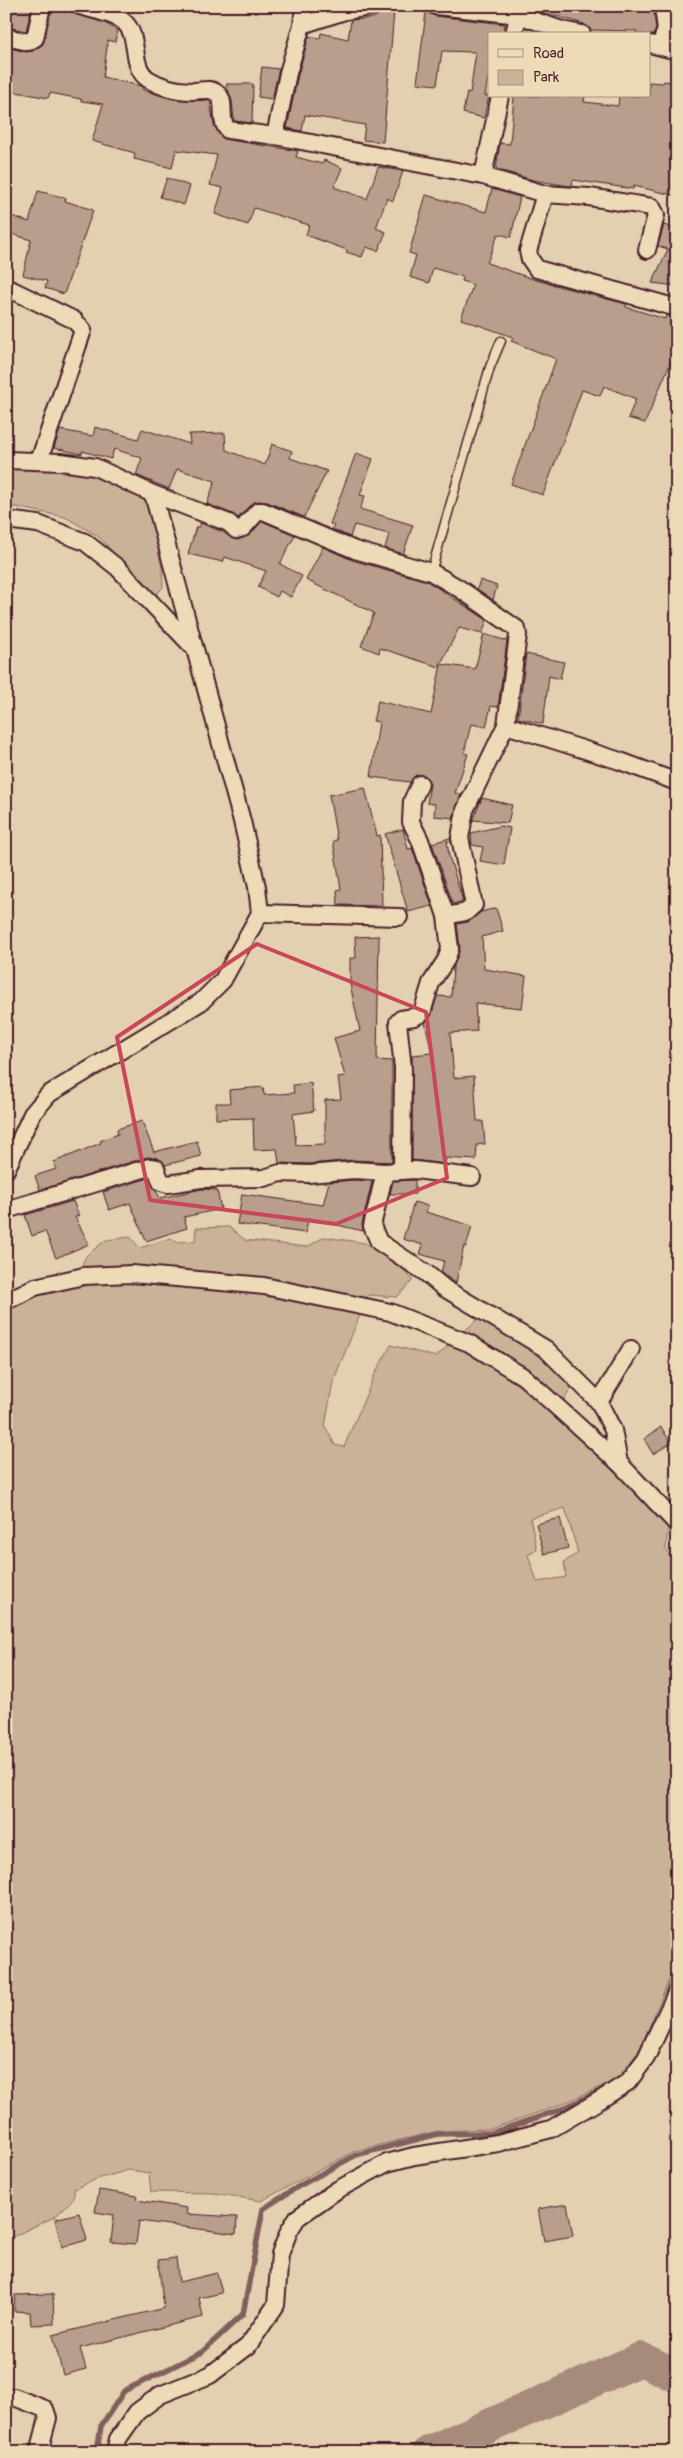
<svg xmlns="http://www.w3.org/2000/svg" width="683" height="2458" viewBox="0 0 683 2458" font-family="Pangolin,sans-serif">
  <rect width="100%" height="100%" fill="#e3d0b0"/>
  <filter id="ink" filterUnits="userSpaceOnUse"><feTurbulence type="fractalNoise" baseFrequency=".02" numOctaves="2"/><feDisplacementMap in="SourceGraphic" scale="10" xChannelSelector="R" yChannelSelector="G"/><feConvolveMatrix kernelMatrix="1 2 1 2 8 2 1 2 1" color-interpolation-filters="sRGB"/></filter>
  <g filter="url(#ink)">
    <g fill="#cab299" stroke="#8a6862" fill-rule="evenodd">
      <polygon points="6,465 42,466 102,474 148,502 162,568 163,587 154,597 98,536 65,517 6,505"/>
      <path d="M229,1227L245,1240L307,1247L324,1237L365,1243L405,1271L413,1280L397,1297L368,1295L333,1382L325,1426L335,1445L344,1447L374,1376L391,1345L436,1357L480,1317L544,1354L573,1384L557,1414L668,1526L666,1549L677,1569V1961L639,2051L616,2080L560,2105L490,2129L438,2131L355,2151L261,2201L215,2193L151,2192L149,2173L129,2170L97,2179L74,2189V2198L56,2216L6,2240V1288L9,1306L34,1294L74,1283L86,1256L106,1240L130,1237L140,1248L171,1238L176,1242L195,1241L196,1228ZM565,1508L578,1553L564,1562L566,1577L537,1582L528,1555L537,1550L530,1518Z"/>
    </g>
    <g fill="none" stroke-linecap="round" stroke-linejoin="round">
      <g stroke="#815f5b" stroke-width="5.5">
        <polyline points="667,1994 677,1970"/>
        <polyline points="97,2452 101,2426 124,2391 202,2352 243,2314 263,2209 299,2186 356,2155 438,2134 491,2133 562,2109 602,2090"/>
      </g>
      <polyline stroke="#a68a7b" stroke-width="34" points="430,2452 641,2359 677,2376"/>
    </g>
    <g fill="#b89e8b" stroke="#4a1f2b">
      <polygon points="6,6 32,6 26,31 6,27"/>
      <polygon points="52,6 105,23 118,31 115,42 108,40 103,77 141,86 143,90 173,99 210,101 214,125 223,139 298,151 296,157 322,164 324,160 342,168 334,187 367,199 378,167 403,171 393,201 387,198 376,228 386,232 378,251 366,247 362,257 346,252 347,250 306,235 309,225 254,208 248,225 215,214 223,188 210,185 217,155 176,150 172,168 134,159 135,153 92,141 103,104 81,101 81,99 50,93 48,98 6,90 6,47 26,52 33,51 43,44"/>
      <polygon points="532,6 653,6 656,29 653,35 636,34 637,31 591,30 584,24 532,9"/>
      <polygon points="385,10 394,12 383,142 363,140 365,125 305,115 302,131 287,128 298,75 309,36 320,39 321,33 348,39 351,20 373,18"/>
      <polygon points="426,12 435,16 505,24 503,34 489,34 489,72 485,96 489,96 484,118 463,113 467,92 470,93 476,52 442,51 437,85 417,83"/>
      <polygon points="262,67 279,69 272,99 258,97"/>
      <polygon points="664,81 677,83 677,196 634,186 633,189 573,180 572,186 563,185 533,180 496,169 500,143 510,144 514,96 585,96 584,102 618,106 619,96 649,96 649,82 663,83"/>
      <polygon points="226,84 253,84 252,123 234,121 232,101"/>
      <polygon points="167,178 190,186 184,205 160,197"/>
      <polygon points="492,189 520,197 511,237 498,234 487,263 536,280 626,304 626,307 665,319 666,315 677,318 677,347 645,423 628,418 636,399 604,386 600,396 582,390 543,495 511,484 556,359 511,341 513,337 461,319 473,285 462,281 463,277 433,268 429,283 410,277 416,255 409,253 426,195 486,212"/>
      <polygon points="38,191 66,198 65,201 93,210 64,294 45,288 47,281 23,275 31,240 6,232 6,214 29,222"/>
      <polygon points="664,225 677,229 677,286 652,283 668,249 658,246"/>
      <polygon points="95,427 138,439 142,429 190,444 189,434 225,433 226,450 265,465 272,444 292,451 290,458 327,471 304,517 267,502 258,501 251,504 238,518 233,514 207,504 215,481 177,469 169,489 136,475 142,458 114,449 111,459 82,451 82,454 54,448 60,430 93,436"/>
      <polygon points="356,453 373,459 360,495 365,496 360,509 413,525 403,554 385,548 389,534 354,525 350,537 332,529 334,525 330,524"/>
      <polygon points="262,521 295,535 280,564 302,576 291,597 280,591 277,597 258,587 266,571 225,557 223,562 188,554 196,527 199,527 200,523 223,532 233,539 238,540 250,535"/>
      <polygon points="323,547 352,560 427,581 487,620 482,634 459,628 439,667 380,648 379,653 361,646 374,613 306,580"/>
      <polygon points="480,580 497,586 493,600 477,589"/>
      <polygon points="484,634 507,641 498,707 491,706 486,727 471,724 464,753 468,754 455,793 461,794 453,818 434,816 435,804 427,803 430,784 425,775 415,776 410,782 371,777 379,722 373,721 378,701 431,714 441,664 475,669"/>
      <polygon points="526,654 564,662 560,679 549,676 543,724 518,718"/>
      <polygon points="365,788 377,836 380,835 382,906 338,905 337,890 341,889 333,841 337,840 329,795"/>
      <polygon points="482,798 512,805 508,823 473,820"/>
      <polygon points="501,826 510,828 504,865 480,861 483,847 472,845 471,833"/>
      <polygon points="403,829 408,849 412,848 432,906 408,912 385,834"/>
      <polygon points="450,838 451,842 447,841 449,856 463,901 453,904 432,843"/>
      <polygon points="496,908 503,931 482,937 484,969 526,976 522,1008 475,1003 477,1031 450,1033 454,1078 474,1076 477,1121 483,1121 485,1144 477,1145 476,1160 446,1158 445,1164 412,1160 412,1055 432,1053 425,1022 431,1016 437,996 451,997 453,968 460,948 457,924 468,922 481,912"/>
      <polygon points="379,936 377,1060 392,1061 392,1162 354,1160 309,1164 279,1163 277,1149 254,1150 253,1118 216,1119 216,1103 230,1103 229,1090 263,1087 264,1095 294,1093 293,1085 311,1083 314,1111 293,1114 296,1145 325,1144 325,1100 341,1099 338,1077 345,1076 334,1038 360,1031 350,984 350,958 356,958 355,937"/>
      <polygon points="142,1121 154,1152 197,1141 201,1156 165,1165 158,1158 147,1157 40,1190 35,1176 56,1169 54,1162 101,1143 100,1141 118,1134 117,1129"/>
      <polygon points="149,1178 160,1198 202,1189 217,1190 221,1209 184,1217 187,1228 146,1241 130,1203 109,1210 103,1192"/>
      <polygon points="354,1180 372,1181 362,1224 363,1231 308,1218 306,1233 237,1224 242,1194 323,1205 329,1182"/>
      <polygon points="415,1180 415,1194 390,1194 393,1181"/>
      <polygon points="73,1201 79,1216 75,1217 89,1244 56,1258 45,1231 32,1236 25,1215"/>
      <polygon points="414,1202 428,1206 426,1212 472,1226 466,1247 464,1246 456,1283 441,1273 444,1261 420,1254 423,1245 403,1239"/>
      <polygon points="661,1427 671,1443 653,1454 644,1439"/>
      <polygon points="560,1518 568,1548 544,1554 536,1524"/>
      <polygon points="99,2190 138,2196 137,2200 187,2208 186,2214 237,2217 236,2234 139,2221 136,2244 111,2242 114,2215 95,2212"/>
      <polygon points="567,2204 573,2236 544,2241 538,2209"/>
      <polygon points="79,2213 87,2240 62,2247 55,2219"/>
      <polygon points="176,2258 179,2282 217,2273 222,2293 199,2298 203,2317 80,2348 86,2369 63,2375 53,2335 164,2308 158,2260"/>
      <polygon points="53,2294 54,2324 31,2325 30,2312 14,2311 15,2295"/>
    </g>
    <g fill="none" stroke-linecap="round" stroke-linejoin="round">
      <g stroke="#4a1f2b" stroke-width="11">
        <polyline id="service" points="431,572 490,367 501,341"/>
      </g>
      <g stroke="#4a1f2b" stroke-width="20">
        <g id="minor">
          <path d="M80,6C92,10 113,13 123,21C141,35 129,66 148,79C161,87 178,91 192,91C202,91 210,87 218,94C227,103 218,120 228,130L275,136L483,176L545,194L528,251L530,259L537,269L677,308"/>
          <polyline points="436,6 518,15 562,30 582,34"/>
          <polyline points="302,25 345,11 376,6"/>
          <polyline points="514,34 520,7"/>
          <polyline points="6,37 28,42 35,38 42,6"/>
          <polyline points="650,44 677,51"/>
          <polyline points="660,45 666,30 663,6"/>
          <polyline points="275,136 288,73 302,25 304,6"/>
          <polyline points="483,176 500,96"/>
          <polyline points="545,194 589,197 652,207 656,215 647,250"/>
          <polyline points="6,287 74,320 83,330 39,461"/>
          <polyline points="6,460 61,462 95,467 153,494 194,646"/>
          <polyline points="153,494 229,523 236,530 243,528 258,511 263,511 355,550 431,572 460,589 517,629 518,635 506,725 620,761 677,782"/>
          <polyline points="6,520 38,524 85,542 118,568 195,649 242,821 257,887 260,913 223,980 201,1002 49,1094 32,1114 6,1170"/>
          <polyline points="420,784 412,801 411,822 420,840 446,916"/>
          <polyline points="260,913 399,917"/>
          <polyline points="402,1171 403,1068 398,1022 401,1019 414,1017 422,1013 431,983 446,960 450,949 446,916 466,912 474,905 460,838 465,810 506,725"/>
          <polyline points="385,1172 372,1226 379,1242 426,1273 444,1288 546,1349 599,1402 613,1430 619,1463"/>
          <polyline points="6,1210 150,1167 156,1168 161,1182 168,1184 201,1179 264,1178 280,1173 309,1174 354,1170 385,1172 415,1170 472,1177"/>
          <polyline points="6,1301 35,1287 84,1276 132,1274 264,1286 390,1312 469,1343 524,1377 619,1463 677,1524"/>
          <polyline points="599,1402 631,1349"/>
          <polyline points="6,2400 14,2397 45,2409 48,2418 39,2452"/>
          <polyline points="115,2452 118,2439 137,2412 160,2395 210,2375 248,2346 276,2305 280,2254 289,2231 297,2218 337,2190 387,2163 414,2156 498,2143 551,2129 600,2100 628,2082 646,2058 677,1991"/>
        </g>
      </g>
      <use href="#service" stroke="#eddbb8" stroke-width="8"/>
      <use href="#minor" stroke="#eddbb8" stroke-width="16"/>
    </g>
  </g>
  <path fill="none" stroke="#ca4759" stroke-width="4" stroke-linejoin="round" d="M257,944L426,1012L447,1178L336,1224L150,1200L117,1037Z"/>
  <rect width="683" height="2458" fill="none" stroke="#eddbb8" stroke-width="25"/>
  <rect x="12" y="12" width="658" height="2433" fill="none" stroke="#4a1f2b" stroke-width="2" filter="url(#ink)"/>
  <rect x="488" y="32" width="162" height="65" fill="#eddbb8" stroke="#ac9080"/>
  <rect x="498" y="49" width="25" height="8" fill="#eddbb8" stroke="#ac9080"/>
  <text x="533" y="58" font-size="15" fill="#4a1f2b">Road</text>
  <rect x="498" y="70" width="25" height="15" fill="#cab299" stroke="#ac9080"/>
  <text x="533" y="82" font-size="15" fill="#4a1f2b">Park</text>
</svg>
